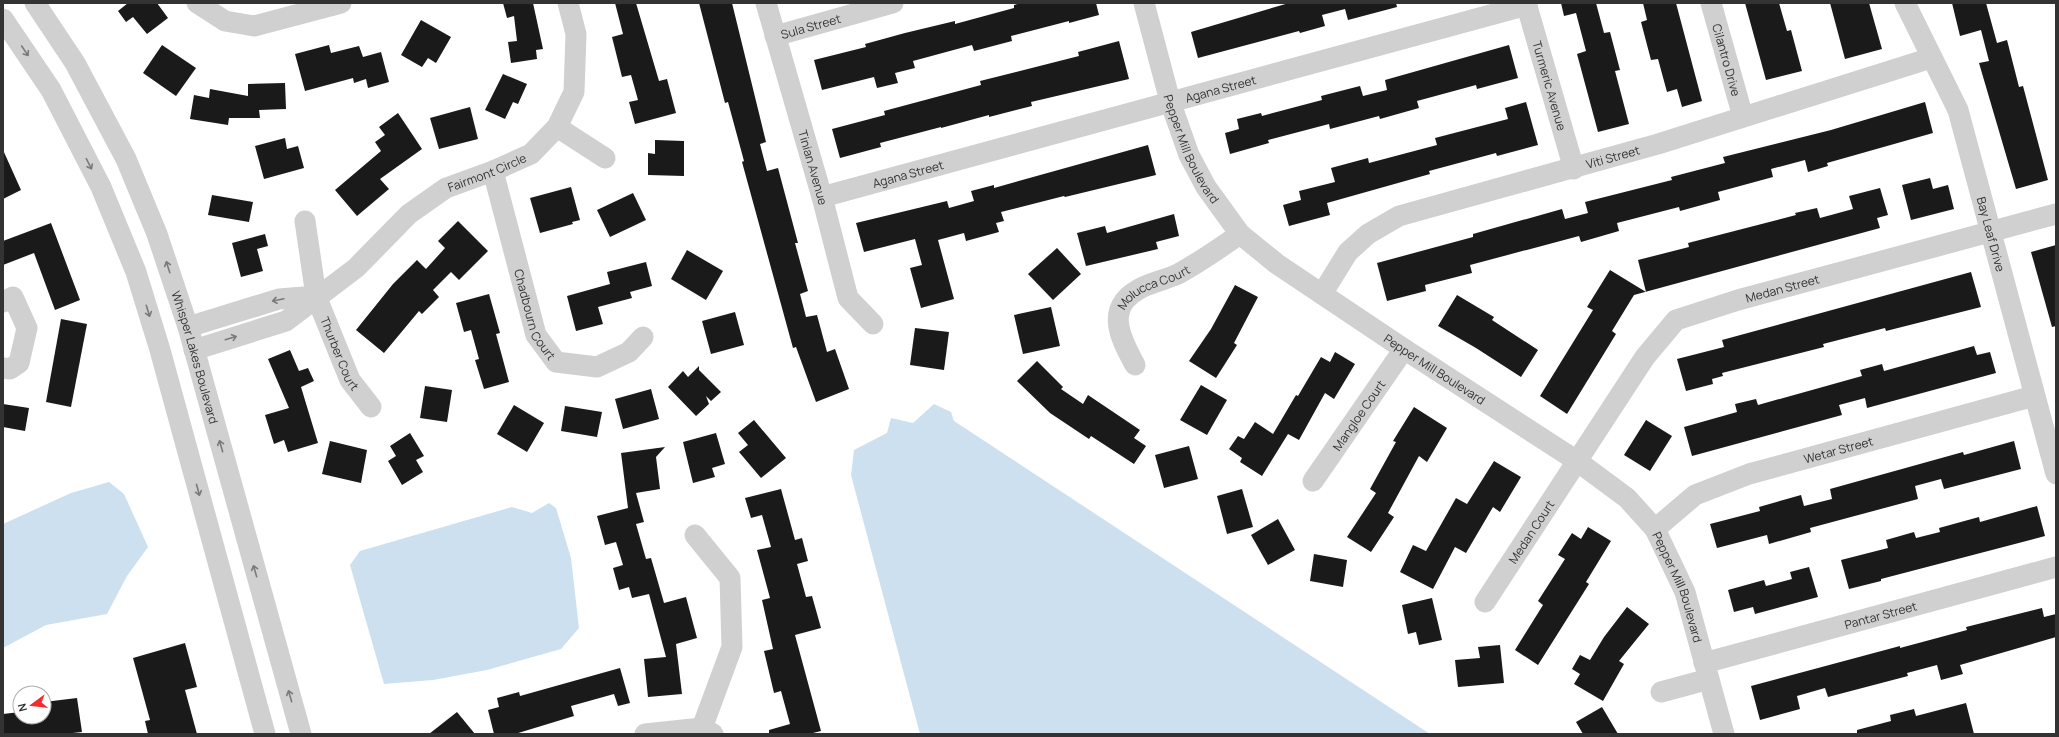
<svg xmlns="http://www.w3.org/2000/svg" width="2059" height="737" viewBox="0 0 2059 737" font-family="Manrope,sans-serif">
  <rect width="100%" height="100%" fill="#fff"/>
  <g fill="#cde0f0">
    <polygon points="934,404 951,412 954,421 1430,734 920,734 851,475 854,450 887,433 891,418 913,423"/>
    <polygon points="109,482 124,494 148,547 127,576 107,614 46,625 3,648 3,524 71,493"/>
    <polygon points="549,503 556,508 571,558 579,628 561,649 487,670 433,680 384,684 350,565 360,551 512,507 532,513"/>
  </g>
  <g fill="#1a1a1a">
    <polygon points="128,3 157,3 168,18 147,34 133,17 126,22 118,11"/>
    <polygon points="503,3 533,3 543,49 536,50 537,59 511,63 508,42 517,41 514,16 507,18"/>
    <polygon points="615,3 636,3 659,81 667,79 676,113 635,124 629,102 638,100 631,75 622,77 612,37 623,34"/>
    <polygon points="699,3 732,3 766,142 760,144 767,171 778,168 798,243 795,243 808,291 800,294 806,317 817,315 827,352 835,349 849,389 816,402 796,347 793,348 742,162 744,161 728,102 725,103"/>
    <polygon points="1021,3 1096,3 1099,15 1069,23 1069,21 1011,36 1012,41 974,51 972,45 913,61 915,68 895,73 898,83 877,88 874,77 822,90 814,60 866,47 865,44 905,33 955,21 955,24 1014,8 1014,5"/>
    <polygon points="1289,3 1396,3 1397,7 1348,20 1345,9 1322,15 1325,26 1300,33 1299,31 1198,58 1191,32"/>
    <polygon points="1561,3 1596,3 1604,33 1610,32 1620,70 1615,71 1629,124 1598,132 1577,54 1586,51 1576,13 1564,16"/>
    <polygon points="1643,3 1676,3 1702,101 1682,107 1677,89 1667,92 1658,59 1651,60 1641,22 1647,20"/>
    <polygon points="1745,3 1779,3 1787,31 1791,30 1802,71 1766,80"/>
    <polygon points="1830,3 1869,3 1882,49 1845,59"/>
    <polygon points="1952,3 1986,3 1997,43 2007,40 2019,87 2023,86 2048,180 2016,189 1979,63 1989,61 1981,30 1960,36"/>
    <polygon points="421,20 451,37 436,63 428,58 422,67 401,55"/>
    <polygon points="1119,41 1129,79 1031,102 1032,106 989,117 989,115 941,128 941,127 880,143 881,147 840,158 832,129 885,115 884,111 981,85 980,81 1079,56 1078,52"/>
    <polygon points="162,45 196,68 176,96 143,73"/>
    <polygon points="329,45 331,53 359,46 363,57 381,52 389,82 368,88 366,79 354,83 353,78 305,91 295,54"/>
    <polygon points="1509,45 1518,78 1477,89 1476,85 1417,101 1419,108 1380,119 1379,116 1330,129 1329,124 1268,140 1269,143 1230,154 1225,133 1239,129 1237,119 1261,113 1262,116 1322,100 1321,96 1360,86 1363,96 1387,90 1385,80"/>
    <polygon points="503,74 527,84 518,104 513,102 505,119 485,110"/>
    <polygon points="285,83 286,109 259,110 260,118 229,118 228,125 190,119 194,95 209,98 210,89 248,96 248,84"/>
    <polygon points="1526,102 1538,145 1497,156 1496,153 1429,171 1430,174 1327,203 1330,215 1289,226 1283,205 1301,200 1299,191 1335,182 1331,168 1368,158 1369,163 1437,145 1435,138 1508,119 1505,108"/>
    <polygon points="1925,102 1933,133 1827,163 1828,166 1808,172 1805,160 1771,169 1773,177 1718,192 1720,200 1680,211 1679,207 1617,223 1619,231 1581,242 1579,236 1470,265 1472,273 1425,285 1426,291 1387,301 1377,263 1473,237 1473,234 1562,209 1565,219 1588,213 1585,202 1672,180 1671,177 1725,163 1723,157 1831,130"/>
    <polygon points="470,107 478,139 439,149 430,118"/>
    <polygon points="398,113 422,149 380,179 389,189 357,216 335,190 381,151 375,142 385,135 379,127"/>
    <polygon points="285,138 287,149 298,146 304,168 264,179 255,146"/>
    <polygon points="655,140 684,141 684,176 648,175 648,153 655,154"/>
    <polygon points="1148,145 1156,175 1065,197 1064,196 1001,212 1004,221 996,223 999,232 966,241 964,233 938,240 954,299 921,308 910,268 922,265 915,239 864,252 856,223 947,201 949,208 974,201 971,191 994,185 994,188"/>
    <polygon points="3,150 21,190 3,199"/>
    <polygon points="1930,178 1933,189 1948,185 1954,209 1911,220 1902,185"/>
    <polygon points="571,187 580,220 572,222 573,224 540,233 530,198"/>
    <polygon points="1880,188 1888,215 1877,218 1880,228 1634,295 1612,331 1616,334 1567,414 1540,396 1593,310 1587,307 1610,270 1646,292 1638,260 1689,247 1688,243 1796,215 1795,213 1817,208 1820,218 1853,209 1849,196"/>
    <polygon points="633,193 646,220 610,237 597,210"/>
    <polygon points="212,195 253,202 249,222 208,215"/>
    <polygon points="1174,214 1179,236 1156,242 1158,249 1086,266 1077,233 1105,226 1107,233"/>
    <polygon points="458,221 488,251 459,280 451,272 433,290 439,297 422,314 419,311 384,353 356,330 393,284 417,260 426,269 445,248 438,241"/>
    <polygon points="51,223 80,300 55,310 34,253 3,265 3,241"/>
    <polygon points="265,234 268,246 257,249 263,271 241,277 232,243"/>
    <polygon points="2056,245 2056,326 2052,327 2031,252"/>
    <polygon points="1057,248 1081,274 1053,300 1028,274"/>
    <polygon points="687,250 723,271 706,300 671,279"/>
    <polygon points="646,262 652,286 630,292 632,298 598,307 603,324 576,331 567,296 610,284 607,272"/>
    <polygon points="1971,272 1981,307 1886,331 1885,328 1823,344 1824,347 1722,373 1723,376 1712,379 1713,384 1686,391 1677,359 1724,347 1722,340"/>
    <polygon points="1235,285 1258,297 1234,343 1237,345 1216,378 1189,361 1211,329"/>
    <polygon points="489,294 500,333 496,334 509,382 484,389 475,360 479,359 471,330 464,332 456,303"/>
    <polygon points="1457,295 1494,317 1492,320 1538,350 1521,377 1476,348 1438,326"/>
    <polygon points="1051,307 1060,346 1023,354 1014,315"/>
    <polygon points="735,312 744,345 711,354 702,321"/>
    <polygon points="61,319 87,324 71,407 46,402"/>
    <polygon points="915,328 949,332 944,370 910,365"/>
    <polygon points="1974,346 1977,355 1990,352 1996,373 1867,408 1865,398 1839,405 1842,415 1692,456 1684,427 1737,412 1735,404 1756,399 1758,405 1862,376 1860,370 1882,364 1884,371"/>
    <polygon points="290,350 299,371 308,368 314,381 301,387 318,443 288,452 284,440 274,444 265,415 289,408 268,359"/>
    <polygon points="1335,352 1355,364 1334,399 1325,393 1299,440 1288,434 1262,476 1240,462 1242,458 1229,449 1238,436 1244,439 1255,422 1273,434 1296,395 1298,396 1321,357 1330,362"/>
    <polygon points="1037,361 1063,387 1061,389 1083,404 1088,395 1140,430 1134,438 1146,446 1134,464 1091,436 1089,439 1050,413 1017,381"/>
    <polygon points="699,366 699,370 721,392 711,401 706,396 709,404 696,416 668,387 683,371 688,377"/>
    <polygon points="1201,385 1227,400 1207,435 1180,420"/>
    <polygon points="425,386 452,390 447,422 420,418"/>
    <polygon points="651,389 659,419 623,429 615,399"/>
    <polygon points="3,404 29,408 25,431 3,427"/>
    <polygon points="514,405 544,423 527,452 497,434"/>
    <polygon points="565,406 602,412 597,437 561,431"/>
    <polygon points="1414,407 1447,428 1427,462 1419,456 1388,513 1394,517 1371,552 1347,537 1376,493 1370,489 1396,442 1393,441"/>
    <polygon points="754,420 786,458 761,478 739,452 748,445 738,433"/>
    <polygon points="1646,420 1672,436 1650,471 1624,455"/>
    <polygon points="410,433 424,456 416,460 423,472 402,485 388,461 396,456 390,446"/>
    <polygon points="716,433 725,464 712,468 715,477 693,483 683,442"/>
    <polygon points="330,441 367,450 361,483 322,474"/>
    <polygon points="2014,441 2021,469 1944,489 1941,479 1915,486 1918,499 1810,528 1811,532 1769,544 1767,535 1717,548 1710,524 1760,511 1759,507 1801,495 1804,506 1832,499 1830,489 1963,452 1964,455"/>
    <polygon points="1189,446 1198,479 1164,488 1155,455"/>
    <polygon points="665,447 656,457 660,489 636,493 644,522 636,524 646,559 651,558 664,603 686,597 697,638 676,644 682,694 648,697 644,659 666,657 649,594 632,598 629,587 619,590 613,568 623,565 616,542 605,545 597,516 628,508 621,453"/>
    <polygon points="1494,461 1521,477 1500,512 1493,507 1466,553 1455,547 1433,589 1400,572 1413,545 1426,551 1456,498 1467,504"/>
    <polygon points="781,489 795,540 802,538 808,561 797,564 806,597 812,596 821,628 795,635 821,731 809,734 769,734 769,730 790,724 781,691 774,693 764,651 773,649 762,600 770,598 757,550 771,547 762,515 751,518 745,498"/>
    <polygon points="1242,489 1253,527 1227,534 1217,496"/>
    <polygon points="2037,506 2045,536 1881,579 1881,581 1849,589 1841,560 1888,548 1886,540 1914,532 1916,538 1940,532 1939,528 1979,517 1980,522"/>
    <polygon points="1278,519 1295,550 1268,565 1251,535"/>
    <polygon points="1588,527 1611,541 1586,582 1589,584 1538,665 1515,650 1543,605 1538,601 1565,559 1558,555 1572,533 1581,539"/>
    <polygon points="1314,554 1347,560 1343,587 1310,581"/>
    <polygon points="1809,567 1818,597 1755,614 1753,607 1734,612 1728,590 1764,580 1766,586 1792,579 1790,572"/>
    <polygon points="1432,598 1442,640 1419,645 1416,632 1408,634 1402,605"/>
    <polygon points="1627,607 1649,624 1619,661 1624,664 1603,701 1574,684 1580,674 1572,669 1580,655 1590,660 1604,637"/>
    <polygon points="2042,608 2044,617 2056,614 2056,637 1960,665 1963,674 1941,680 1937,665 1907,673 1908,676 1828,697 1825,688 1797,696 1800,709 1760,720 1751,686 1900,646 1900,648 1967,630 1966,627"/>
    <polygon points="185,643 197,687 185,690 197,734 148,734 145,721 150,720 133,658"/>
    <polygon points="1500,645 1504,683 1458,687 1455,660 1480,658 1478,647"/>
    <polygon points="620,668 630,703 618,706 614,694 571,706 574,716 515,734 494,734 488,710 499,707 497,698 519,692 520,696"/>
    <polygon points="77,698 82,732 64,734 3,734 3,714 20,712 20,717 44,717 44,702"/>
    <polygon points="1966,703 1974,734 1857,734 1857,730 1891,721 1890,715 1914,709 1916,716"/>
    <polygon points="1602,707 1618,734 1583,734 1576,722"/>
    <polygon points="457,712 475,734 429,734"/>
  </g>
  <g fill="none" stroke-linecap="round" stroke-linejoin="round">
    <g stroke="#d0d0d0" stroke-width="21">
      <path id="s1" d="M35,3L75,63L126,159L157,234L188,327L301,734"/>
      <polyline points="197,3 225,21 254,26 341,3"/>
      <path id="s2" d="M766,3L822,197L848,298L873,324"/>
      <path id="s3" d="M1144,3L1170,101L1189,155L1206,187L1240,234L1277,264L1404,349L1577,461L1627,498L1655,529L1685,592L1724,734"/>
      <path id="s4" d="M1526,3L1574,169"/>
      <path id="s5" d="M1711,3L1743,117"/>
      <path id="s6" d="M1905,3L1958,110L2056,474"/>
      <polyline points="3,19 51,90 101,187 136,272 160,350 265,734"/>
      <path id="s7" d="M775,36L893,3"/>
      <polyline points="557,127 605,158"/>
      <path id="s8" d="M493,171L536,335L556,362L597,367L629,352L643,337"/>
      <path id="s9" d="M822,197L1527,5"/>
      <path id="s10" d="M305,221L316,296L350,380L371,407"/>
      <path id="s11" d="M1322,294L1348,252L1368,234L1399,216L1658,144L1931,58"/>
      <polyline points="3,302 13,297 27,328 19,363 10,369 3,368"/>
      <polyline points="188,327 279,299 316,296"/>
      <path id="s12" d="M194,350L286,321L356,268L409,214L446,188L493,171L531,154L557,127L574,92L576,34L568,3"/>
      <path id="s13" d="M1135,365C1119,336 1104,306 1143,287C1154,282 1167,279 1178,274C1200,262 1220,248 1240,234"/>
      <path id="s14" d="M1313,481L1404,349"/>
      <path id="s15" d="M1655,529L1695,495L1749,474L2034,396"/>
      <polyline points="695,535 730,578 732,647 702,728"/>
      <path id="s16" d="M1485,602L1645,357L1676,320L1738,300L2056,214"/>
      <path id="s17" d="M1704,663L2056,567"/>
      <polyline points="1661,692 1709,679"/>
      <polyline points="645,734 702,728 713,734"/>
    </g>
  </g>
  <defs><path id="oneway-shaft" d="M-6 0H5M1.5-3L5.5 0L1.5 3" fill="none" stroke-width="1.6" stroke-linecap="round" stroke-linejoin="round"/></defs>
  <g stroke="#7a7a7a">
    <use href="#oneway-shaft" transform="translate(25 51) rotate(56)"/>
    <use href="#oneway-shaft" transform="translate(89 164) rotate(63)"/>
    <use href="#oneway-shaft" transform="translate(168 267) rotate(-108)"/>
    <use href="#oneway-shaft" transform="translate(278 300) rotate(168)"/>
    <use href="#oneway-shaft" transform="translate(148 311) rotate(73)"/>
    <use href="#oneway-shaft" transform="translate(231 338) rotate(-17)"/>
    <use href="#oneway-shaft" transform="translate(221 446) rotate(-106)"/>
    <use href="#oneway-shaft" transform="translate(198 490) rotate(75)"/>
    <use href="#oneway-shaft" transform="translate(255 571) rotate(-106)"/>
    <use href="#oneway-shaft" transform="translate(290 696) rotate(-106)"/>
  </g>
  <g text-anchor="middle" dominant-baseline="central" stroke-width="4" stroke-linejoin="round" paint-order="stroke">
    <g font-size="12" fill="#333" stroke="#fff">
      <text stroke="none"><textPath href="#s7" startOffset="37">Sula Street</textPath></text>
      <text stroke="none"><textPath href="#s5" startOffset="59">Cilantro Drive</textPath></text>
      <text stroke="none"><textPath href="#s4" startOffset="86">Turmeric Avenue</textPath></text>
      <text stroke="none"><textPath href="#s9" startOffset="413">Agana Street</textPath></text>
      <text stroke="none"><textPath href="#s3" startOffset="154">Pepper Mill Boulevard</textPath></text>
      <text stroke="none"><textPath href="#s11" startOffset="334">Viti Street</textPath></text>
      <text stroke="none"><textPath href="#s2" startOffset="171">Tinian Avenue</textPath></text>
      <text stroke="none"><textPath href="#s12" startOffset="349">Fairmont Circle</textPath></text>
      <text stroke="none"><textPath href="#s9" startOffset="89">Agana Street</textPath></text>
      <text stroke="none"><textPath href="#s6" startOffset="248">Bay Leaf Drive</textPath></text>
      <text stroke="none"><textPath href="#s16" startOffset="452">Medan Street</textPath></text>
      <text stroke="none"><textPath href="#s13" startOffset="101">Molucca Court</textPath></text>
      <text stroke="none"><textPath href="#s8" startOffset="150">Chadbourn Court</textPath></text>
      <text stroke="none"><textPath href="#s10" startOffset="138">Thurber Court</textPath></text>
      <text stroke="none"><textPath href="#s1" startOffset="391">Whisper Lakes Boulevard</textPath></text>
      <text stroke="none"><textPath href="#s3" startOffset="490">Pepper Mill Boulevard</textPath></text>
      <text stroke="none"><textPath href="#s14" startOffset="80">Mangloe Court</textPath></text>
      <text stroke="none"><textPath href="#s15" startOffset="203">Wetar Street</textPath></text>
      <text stroke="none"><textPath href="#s16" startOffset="84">Medan Court</textPath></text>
      <text stroke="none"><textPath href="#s3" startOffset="826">Pepper Mill Boulevard</textPath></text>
      <text stroke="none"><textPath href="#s17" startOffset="183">Pantar Street</textPath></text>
    </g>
  </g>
  <rect width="2059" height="737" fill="none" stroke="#333333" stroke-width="8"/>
  <g transform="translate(32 705) rotate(255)"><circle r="19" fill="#ffffff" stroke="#adadad"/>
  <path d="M0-3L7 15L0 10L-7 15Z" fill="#f32c30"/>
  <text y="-6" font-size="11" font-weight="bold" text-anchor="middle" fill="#333333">N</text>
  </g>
</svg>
